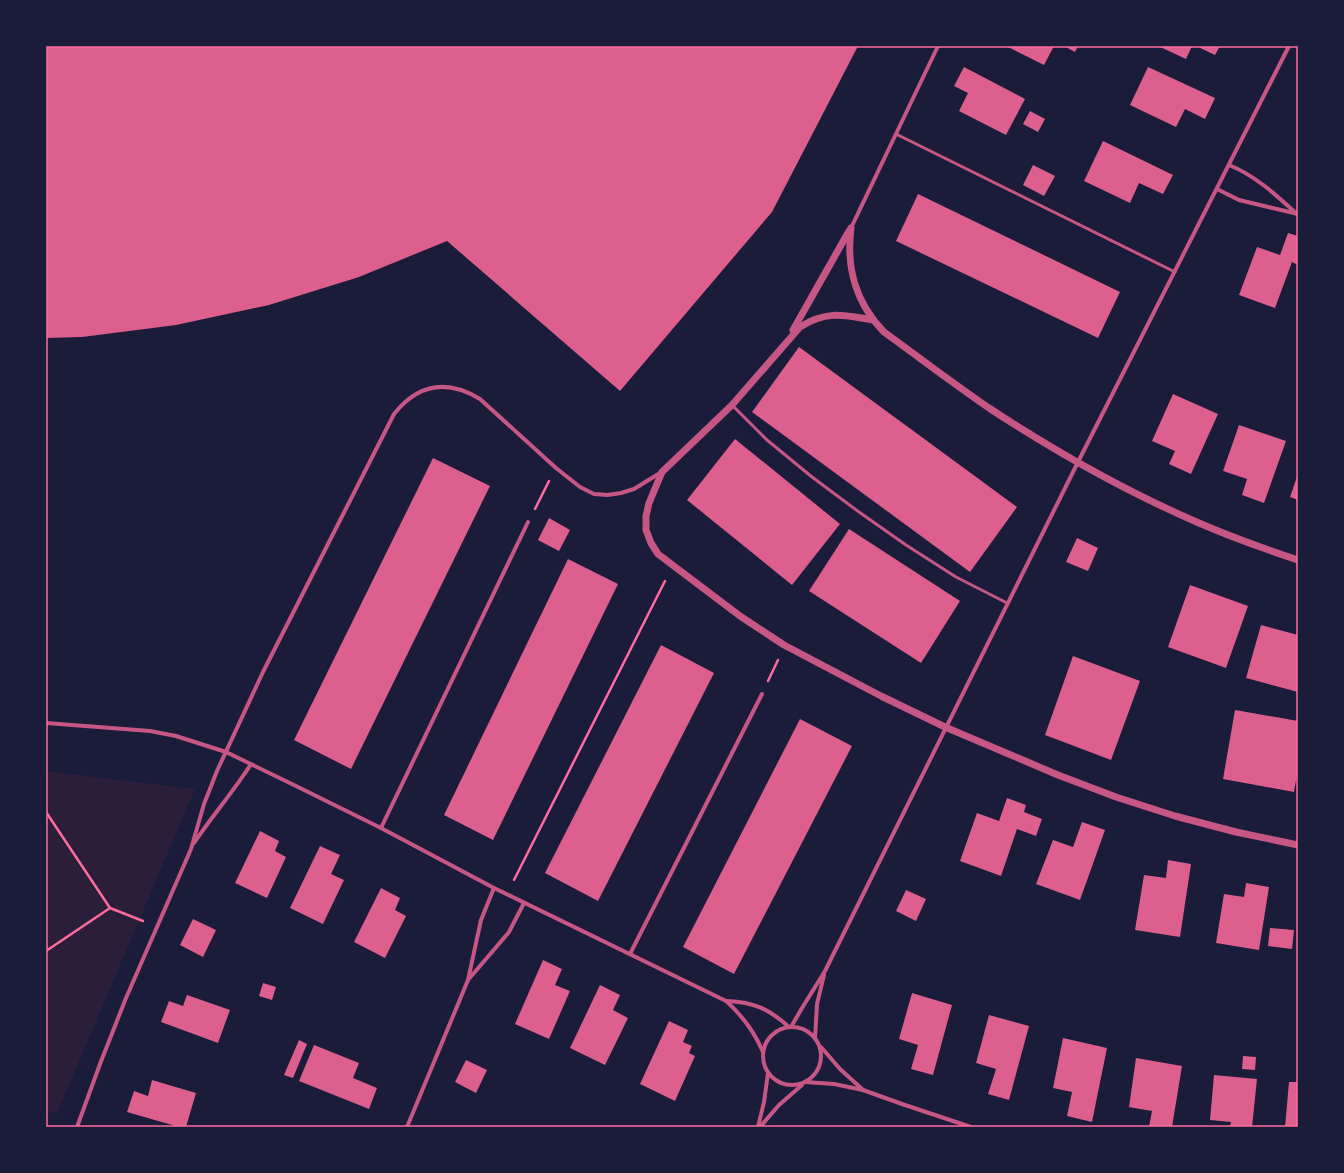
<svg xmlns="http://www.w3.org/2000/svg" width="1344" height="1173" viewBox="0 0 1344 1173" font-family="'Roboto Serif',serif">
  <rect width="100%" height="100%" fill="#1b1b3a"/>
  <polygon fill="#2a1e3b" points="46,771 195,789 57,1113 46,1111"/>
  <g fill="#dd5f8e">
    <polygon points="46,46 858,46 772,212 620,391 447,241 359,277 269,305 176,325 82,337 46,338"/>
    <polygon points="1006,46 1054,46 1044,65"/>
    <polygon points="1064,46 1078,46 1075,52"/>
    <polygon points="1158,46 1192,46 1186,59"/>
    <polygon points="1196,46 1220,46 1215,55"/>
    <polygon points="964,67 1025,99 1006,135 959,111 968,93 954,86"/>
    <polygon points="1148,67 1215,98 1205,119 1185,109 1176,127 1130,105"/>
    <polygon points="1030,111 1045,119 1038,132 1023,124"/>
    <polygon points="1103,141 1173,175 1163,194 1139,183 1130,203 1084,181"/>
    <polygon points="1033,165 1055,176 1044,196 1023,185"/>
    <polygon points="918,194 1120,292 1098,338 896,241"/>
    <polygon points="1288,233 1298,236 1298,265 1292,262 1275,308 1239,295 1257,247 1280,255"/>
    <polygon points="799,347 1017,507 970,572 752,412"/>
    <polygon points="1173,394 1218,414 1191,474 1169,464 1175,451 1152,441"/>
    <polygon points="1239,425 1286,441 1264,503 1242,495 1247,479 1223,471"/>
    <polygon points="735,439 840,524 792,585 687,500"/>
    <polygon points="433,458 490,486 351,769 294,740"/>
    <polygon points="1298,474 1298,500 1290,497"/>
    <polygon points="549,518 570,530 559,551 538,540"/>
    <polygon points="849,529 960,601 921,663 809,591"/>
    <polygon points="1077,538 1098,548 1088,571 1066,562"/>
    <polygon points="568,559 618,584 493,840 444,815"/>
    <polygon points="1190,585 1248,606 1226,668 1168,647"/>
    <polygon points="1261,625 1298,635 1298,692 1246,678"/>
    <polygon points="661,645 714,673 598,901 545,873"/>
    <polygon points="1073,656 1140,681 1111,760 1045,735"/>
    <polygon points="1235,710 1298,721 1298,769 1294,792 1223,779"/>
    <polygon points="800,719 852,746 734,974 683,947"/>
    <polygon points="1007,798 1026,805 1024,812 1042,819 1036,836 1017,829 1001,876 960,861 977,813 999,821"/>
    <polygon points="1082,822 1105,830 1080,900 1036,884 1053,840 1073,847"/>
    <polygon points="260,831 279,841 275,851 286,857 267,898 235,883"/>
    <polygon points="320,846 340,855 331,874 344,880 323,924 290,908"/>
    <polygon points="1168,860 1191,864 1180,937 1135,930 1144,875 1166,878"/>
    <polygon points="1246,883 1269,887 1259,950 1216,943 1224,894 1244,897"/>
    <polygon points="381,888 400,898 395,910 406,916 385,958 354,942"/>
    <polygon points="906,890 926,899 916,921 896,911"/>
    <polygon points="193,919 216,930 203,957 180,945"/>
    <polygon points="1270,928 1294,930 1292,949 1268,946"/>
    <polygon points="543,960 562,969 555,985 570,991 549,1039 515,1024"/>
    <polygon points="263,983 276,987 272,1000 259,996"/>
    <polygon points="600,985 620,995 613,1010 628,1018 605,1065 570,1048"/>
    <polygon points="912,993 952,1005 933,1075 911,1069 918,1045 899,1039"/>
    <polygon points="187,995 230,1010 218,1043 161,1022 169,1001 183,1006"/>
    <polygon points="989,1015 1029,1026 1009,1100 988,1094 996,1069 976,1063"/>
    <polygon points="669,1021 688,1030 683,1042 692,1046 689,1053 695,1056 675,1101 640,1084"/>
    <polygon points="1063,1038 1107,1048 1092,1122 1067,1116 1072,1092 1053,1088"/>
    <polygon points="299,1040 307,1044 293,1078 284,1075"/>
    <polygon points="314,1045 359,1063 353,1078 377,1088 369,1109 299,1081"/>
    <polygon points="1243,1056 1256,1057 1255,1070 1242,1069"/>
    <polygon points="1136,1058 1182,1066 1172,1127 1149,1127 1152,1111 1129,1107"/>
    <polygon points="466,1060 487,1070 476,1093 455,1082"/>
    <polygon points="1214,1075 1257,1079 1252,1127 1230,1127 1231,1122 1210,1120"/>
    <polygon points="152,1080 196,1093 186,1127 179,1127 127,1112 134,1091 148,1096"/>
    <polygon points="1289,1082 1298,1082 1298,1127 1285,1127"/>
  </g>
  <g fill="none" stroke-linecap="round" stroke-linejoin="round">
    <g stroke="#ff6b9d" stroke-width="2.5">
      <polyline points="535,509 549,481"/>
      <polyline points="768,681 778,660"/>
      <polyline points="46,812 110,908 46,951"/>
      <polyline points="514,880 665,581"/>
      <polyline points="110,908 143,921"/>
    </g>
    <g stroke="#c65784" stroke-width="3">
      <polyline points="896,134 1175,272"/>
      <polyline points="732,405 767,440 812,477 859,512 906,545 956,577 1007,603"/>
    </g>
    <g stroke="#c65784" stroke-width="4">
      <path d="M1229,165C1256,176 1276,195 1297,214"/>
      <polyline points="1217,189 1239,200 1298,214"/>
      <polyline points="851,228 938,46"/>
      <path d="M46,723L150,731L176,736L226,752L296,786L381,828L494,888L726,1001C743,1016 754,1031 763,1052"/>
      <polyline points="381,828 528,522"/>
      <path d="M194,843C212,816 234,791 251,764"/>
      <polyline points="630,954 762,694"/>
      <polyline points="468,980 509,932 524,903"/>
      <path d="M727,1001C754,1002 769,1009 789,1027"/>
      <circle cx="792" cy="1056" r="29"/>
      <polyline points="791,1027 802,1008 825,971 1078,462 1289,46"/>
      <polyline points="815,1039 817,1004 824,975"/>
      <polyline points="821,1047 840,1069 862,1089"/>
      <polyline points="805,1082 834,1084 863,1090 902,1104 971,1127"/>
      <path d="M77,1127L100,1064L126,998L191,849L204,804L217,771L263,672L394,414C418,384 447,379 480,399L556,468L580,487L594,494L608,495L621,493L634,489L660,473"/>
      <polyline points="407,1127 468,980 481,920 494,888"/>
      <polyline points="758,1127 764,1102 768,1073"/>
      <polyline points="760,1127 779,1105 802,1085"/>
    </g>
    <g stroke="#c65784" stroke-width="7">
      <path d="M851,228C846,268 855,302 884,332C920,358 955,385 992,410C1058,453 1127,492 1199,523C1231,537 1265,549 1298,560"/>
      <path d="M873,320C844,315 827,310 800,327L732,405L662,472L649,503L646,516V530L651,543L658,554L740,616L784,645L881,696L945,727L1058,775L1116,797L1175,816L1236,832L1298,845"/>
      <polyline points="793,330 849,231"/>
    </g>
  </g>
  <rect width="1344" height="1173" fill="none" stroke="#1b1b3a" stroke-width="94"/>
  <rect x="47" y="47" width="1250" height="1079" fill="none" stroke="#ff6b9d" stroke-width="1.5"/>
</svg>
